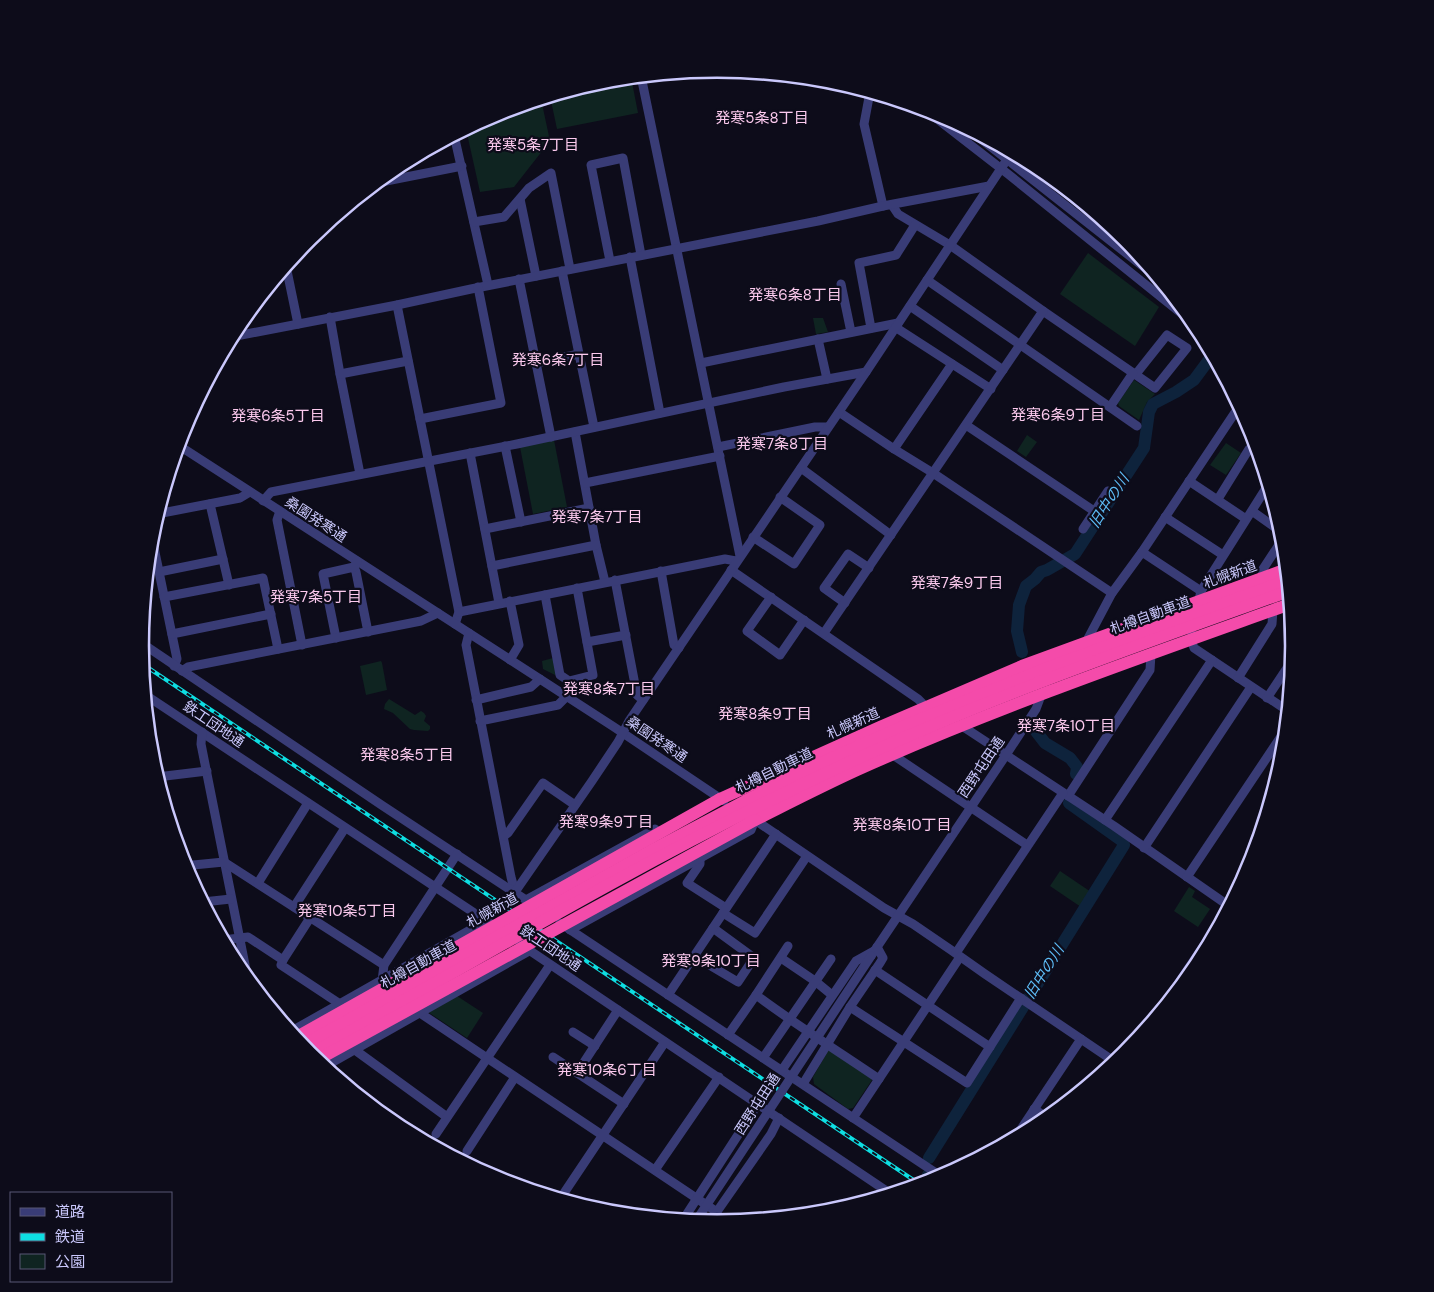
<svg xmlns="http://www.w3.org/2000/svg" width="1434" height="1292" viewBox="0 0 1434 1292" font-family="'DM Sans','Noto Sans JP',sans-serif">
  <rect width="100%" height="100%" fill="#0d0c1a"/>
  <g fill="#0f2421">
    <polygon points="631,77 638,113 557,129 550,96 605,80"/>
    <polygon points="541,99 550,141 514,187 480,192 466,129 496,113"/>
    <polygon points="1088,253 1159,307 1135,346 1060,294"/>
    <polygon points="813,318 823,318 828,332 816,334"/>
    <polygon points="1134,380 1155,394 1147,402 1139,420 1119,406 1118,403"/>
    <polygon points="1027,435 1037,442 1026,457 1017,451"/>
    <polygon points="554,440 567,507 533,514 520,447"/>
    <polygon points="1226,443 1241,453 1226,475 1210,465"/>
    <polygon points="553,658 557,676 543,669 542,661"/>
    <polygon points="381,661 382,663 387,690 366,695 360,666"/>
    <polygon points="389,699 415,715 421,711 424,713 426,716 424,721 430,726 430,729 428,731 414,730 410,729 393,713 384,709 385,704"/>
    <polygon points="1060,871 1091,892 1081,907 1050,886"/>
    <polygon points="1189,887 1195,891 1192,897 1210,909 1198,927 1174,911"/>
    <polygon points="457,996 483,1013 467,1038 428,1012"/>
    <polygon points="828,1051 831,1051 871,1078 872,1080 853,1108 848,1109 814,1084 813,1077"/>
  </g>
  <g fill="none" stroke-linecap="round" stroke-linejoin="round">
    <g stroke="#0e233c" stroke-width="12">
      <polyline points="1022,652 1017,631 1019,605 1026,586 1035,579 1041,572 1047,570 1075,554 1144,448 1149,412 1153,404 1176,392 1194,380 1211,357 1211,352"/>
      <polyline points="1035,730 1045,743 1070,758 1077,767 1076,774"/>
      <polyline points="929,1158 1124,845 1121,840 1069,803"/>
      <polyline points="928,1175 935,1180"/>
    </g>
    <g stroke="#393c76" stroke-width="9">
      <polyline points="641,76 740,556"/>
      <polyline points="870,92 864,124 883,206"/>
      <polyline points="923,108 1008,174 1197,326"/>
      <polyline points="967,128 1159,279"/>
      <polyline points="454,135 488,285"/>
      <polyline points="376,183 462,166"/>
      <polyline points="520,199 536,276"/>
      <polyline points="892,205 898,214 950,245 1043,311 1155,388 1187,348 1167,335 1136,374"/>
      <polyline points="474,222 504,217 529,188 551,173 570,269"/>
      <polyline points="630,257 660,413"/>
      <polyline points="610,261 591,165 623,158 641,255"/>
      <polyline points="286,266 298,324"/>
      <polyline points="562,271 594,427"/>
      <polyline points="519,279 551,437"/>
      <polyline points="927,280 1137,426"/>
      <polyline points="841,284 851,332"/>
      <polyline points="397,305 459,612 455,624"/>
      <polyline points="910,306 1003,370"/>
      <polyline points="330,317 340,374 360,474"/>
      <polyline points="895,327 991,389"/>
      <polyline points="871,328 859,263 896,255 915,225"/>
      <polyline points="231,337 397,305 471,289 818,221 883,206 989,186"/>
      <polyline points="818,339 827,379"/>
      <polyline points="536,363 579,354"/>
      <polyline points="701,363 898,323"/>
      <polyline points="340,374 408,361"/>
      <polyline points="1110,407 1133,373"/>
      <polyline points="839,412 894,449 933,473 1112,593"/>
      <polyline points="420,419 501,403 478,287"/>
      <polyline points="966,425 1094,511"/>
      <polyline points="575,432 596,545 605,582"/>
      <polyline points="178,445 614,727 724,801"/>
      <polyline points="505,446 521,522"/>
      <polyline points="718,447 815,427 828,427"/>
      <polyline points="894,449 952,364"/>
      <polyline points="470,453 499,603"/>
      <polyline points="801,468 891,535"/>
      <polyline points="1189,481 1246,519"/>
      <polyline points="585,483 720,456"/>
      <polyline points="1218,499 1249,449 1259,455"/>
      <polyline points="263,501 271,492 517,444 784,387 866,372"/>
      <polyline points="210,504 229,585"/>
      <polyline points="280,511 277,520 302,645"/>
      <polyline points="1252,511 1283,533"/>
      <polyline points="157,514 240,498 250,492"/>
      <polyline points="1165,517 1223,555"/>
      <polyline points="485,529 589,508"/>
      <polyline points="1083,529 1108,491"/>
      <polyline points="151,533 177,659 174,666"/>
      <polyline points="753,537 794,564 820,525 780,497"/>
      <polyline points="1142,552 1201,591"/>
      <polyline points="492,566 596,545"/>
      <polyline points="354,567 356,572 368,632"/>
      <polyline points="731,570 918,699 926,707"/>
      <polyline points="661,571 674,645 679,648"/>
      <polyline points="159,572 223,559"/>
      <polyline points="1262,578 1263,569 1284,537"/>
      <polyline points="615,580 637,695 643,700"/>
      <polyline points="545,595 560,675 569,681 593,675 577,588"/>
      <polyline points="164,597 263,578 278,649"/>
      <polyline points="771,597 747,631 780,655 804,620"/>
      <polyline points="845,603 824,588 848,554 869,568"/>
      <polyline points="1198,604 1201,591 1268,485"/>
      <polyline points="459,612 725,559 736,561"/>
      <polyline points="469,633 466,645 511,877 515,892"/>
      <polyline points="824,633 1043,311"/>
      <polyline points="172,634 271,614"/>
      <polyline points="1192,634 1191,640 1194,648 1288,711"/>
      <polyline points="336,638 323,574 354,567 357,561"/>
      <polyline points="140,642 383,806 535,906"/>
      <polyline points="587,642 626,635"/>
      <polyline points="1085,644 1112,593 1142,552 1240,405"/>
      <polyline points="510,660 519,645 510,601"/>
      <polyline points="182,671 188,667 421,621 438,613"/>
      <polyline points="1238,678 1272,624 1273,610"/>
      <polyline points="144,694 497,928"/>
      <polyline points="1267,698 1293,659"/>
      <polyline points="476,700 531,687 540,679"/>
      <polyline points="480,721 558,705 567,696"/>
      <polyline points="962,726 1114,826 1229,906"/>
      <polyline points="202,732 201,744 248,980"/>
      <polyline points="893,755 1027,845"/>
      <polyline points="157,777 207,771"/>
      <polyline points="1068,796 1150,670 1151,654"/>
      <polyline points="752,818 884,908 913,924 951,950 985,974 1115,1062"/>
      <polyline points="1105,820 1212,660"/>
      <polyline points="504,836 508,833 543,783 575,805"/>
      <polyline points="1144,848 1251,687"/>
      <polyline points="700,859 700,864 687,883 726,908"/>
      <polyline points="183,866 224,862 384,965"/>
      <polyline points="1187,877 1286,729"/>
      <polyline points="258,883 308,803"/>
      <polyline points="515,892 592,781 618,742 629,721 866,372 1012,152"/>
      <polyline points="526,900 655,829"/>
      <polyline points="203,902 231,899"/>
      <polyline points="294,907 345,828"/>
      <polyline points="723,913 755,933 807,856"/>
      <polyline points="560,923 942,1177"/>
      <polyline points="570,930 751,830 755,820"/>
      <polyline points="223,940 248,937 283,960 281,965 340,1004"/>
      <polyline points="520,944 891,1194"/>
      <polyline points="956,953 1063,793"/>
      <polyline points="694,956 738,982 754,958 713,928"/>
      <polyline points="871,956 1006,755 1036,709 1042,693"/>
      <polyline points="781,958 815,981 832,995"/>
      <polyline points="283,960 310,918"/>
      <polyline points="875,970 990,1047"/>
      <polyline points="382,981 384,965 457,854"/>
      <polyline points="668,995 776,834"/>
      <path d="M756,995C796,1025 838,1051 879,1079"/>
      <polyline points="850,1007 967,1083 1021,998"/>
      <polyline points="273,1010 292,1031"/>
      <polyline points="420,1013 717,1212"/>
      <polyline points="1157,1015 1223,917"/>
      <polyline points="290,1032 486,921"/>
      <polyline points="573,1032 595,1046"/>
      <polyline points="728,1035 756,995 788,946"/>
      <polyline points="355,1050 447,1117"/>
      <polyline points="553,1057 624,1104"/>
      <polyline points="763,1058 831,959"/>
      <polyline points="324,1067 529,951"/>
      <polyline points="782,1070 856,961 874,951"/>
      <polyline points="577,1073 618,1010"/>
      <polyline points="803,1084 850,1007 880,963 883,958 877,947"/>
      <polyline points="1034,1109 1048,1118"/>
      <polyline points="853,1118 960,957"/>
      <polyline points="436,1134 550,965"/>
      <polyline points="1015,1138 1081,1039"/>
      <polyline points="467,1151 515,1077"/>
      <polyline points="655,1170 719,1077"/>
      <polyline points="560,1199 665,1042"/>
      <polyline points="683,1220 758,1104"/>
      <polyline points="709,1223 771,1134 779,1118"/>
    </g>
    <g stroke="#f44baa" stroke-width="12">
      <polyline points="720,799 880,727 1022,666 1287,569"/>
      <path d="M755,820C789,803 822,786 857,770C998,707 1145,656 1290,604"/>
    </g>
    <g stroke="#0edee2" stroke-width="4">
      <polyline id="rail" points="141,663 921,1185"/>
    </g>
    <use href="#rail" stroke="#0d0c1a" stroke-width="2" stroke-dasharray="5.5" stroke-linecap="butt"/>
    <polyline stroke="#393c76" stroke-width="9" points="696,1221 871,956"/>
    <g stroke="#f44baa" stroke-width="12">
      <polyline points="295,1038 720,799"/>
      <polyline points="302,1046 656,848 745,801 830,759 909,724 1042,670 1288,580"/>
      <path d="M309,1055C483,956 655,853 837,768C984,699 1137,646 1289,591"/>
      <polyline points="317,1060 755,820"/>
    </g>
  </g>
  <g text-anchor="middle" dominant-baseline="central" stroke-width="4.5" stroke-linejoin="round" paint-order="stroke">
    <g font-size="14" fill="#cac8fc" stroke="#0d0c1a">
      <text transform="translate(316 519) rotate(33)">桑園発寒通</text>
      <text transform="translate(1230 574) rotate(-20)">札幌新道</text>
      <text transform="translate(1150 615) rotate(-20)">札樽自動車道</text>
      <text transform="translate(853 723) rotate(-24)">札幌新道</text>
      <text transform="translate(214 724) rotate(34)">鉄工団地通</text>
      <text transform="translate(657 739) rotate(34)">桑園発寒通</text>
      <text transform="translate(981 767) rotate(-56)">西野屯田通</text>
      <text transform="translate(774 770) rotate(-26)">札樽自動車道</text>
      <text transform="translate(492 910) rotate(-29)">札幌新道</text>
      <text transform="translate(551 948) rotate(34)">鉄工団地通</text>
      <text transform="translate(418 964) rotate(-29)">札樽自動車道</text>
      <text transform="translate(757 1104) rotate(-57)">西野屯田通</text>
    </g>
    <g font-size="15" fill="#fccaee" stroke="#0d0c1a">
      <text x="762" y="118">発寒5条8丁目</text>
      <text x="533" y="145">発寒5条7丁目</text>
      <text x="795" y="295">発寒6条8丁目</text>
      <text x="558" y="360">発寒6条7丁目</text>
      <text x="1058" y="415">発寒6条9丁目</text>
      <text x="278" y="416">発寒6条5丁目</text>
      <text x="782" y="444">発寒7条8丁目</text>
      <text x="597" y="517">発寒7条7丁目</text>
      <text x="957" y="583">発寒7条9丁目</text>
      <text x="316" y="597">発寒7条5丁目</text>
      <text x="609" y="689">発寒8条7丁目</text>
      <text x="765" y="714">発寒8条9丁目</text>
      <text x="1066" y="726">発寒7条10丁目</text>
      <text x="407" y="755">発寒8条5丁目</text>
      <text x="606" y="822">発寒9条9丁目</text>
      <text x="902" y="825">発寒8条10丁目</text>
      <text x="347" y="911">発寒10条5丁目</text>
      <text x="711" y="961">発寒9条10丁目</text>
      <text x="607" y="1070">発寒10条6丁目</text>
    </g>
    <g font-size="15" font-style="italic" fill="#5dbbf5" stroke="#0d0c1a">
      <text transform="translate(1109 501) rotate(-57)">旧中の川</text>
      <text transform="translate(1044 972) rotate(-58)">旧中の川</text>
    </g>
  </g>
  <path d="M0 0H1434V1292H0ZM149 646a568 568 0 1 1 1136 0a568 568 0 1 1-1136 0Z" fill="#0d0c1a" fill-rule="evenodd"/>
  <path fill="none" stroke="#cac8fc" stroke-width="2.5" d="M149 646a568 568 0 1 1 1136 0a568 568 0 1 1-1136 0Z"/>
  <rect x="10" y="1192" width="162" height="90" fill="#0d0c1a" stroke="#595774"/>
  <rect x="20" y="1208" width="25" height="8" fill="#393c76" stroke="#595774"/>
  <text x="55" y="1217" font-size="15" fill="#cac8fc">道路</text>
  <rect x="20" y="1233" width="25" height="8" fill="#0edee2" stroke="#595774"/>
  <text x="55" y="1242" font-size="15" fill="#cac8fc">鉄道</text>
  <rect x="20" y="1254" width="25" height="15" fill="#0f2421" stroke="#595774"/>
  <text x="55" y="1267" font-size="15" fill="#cac8fc">公園</text>
</svg>
